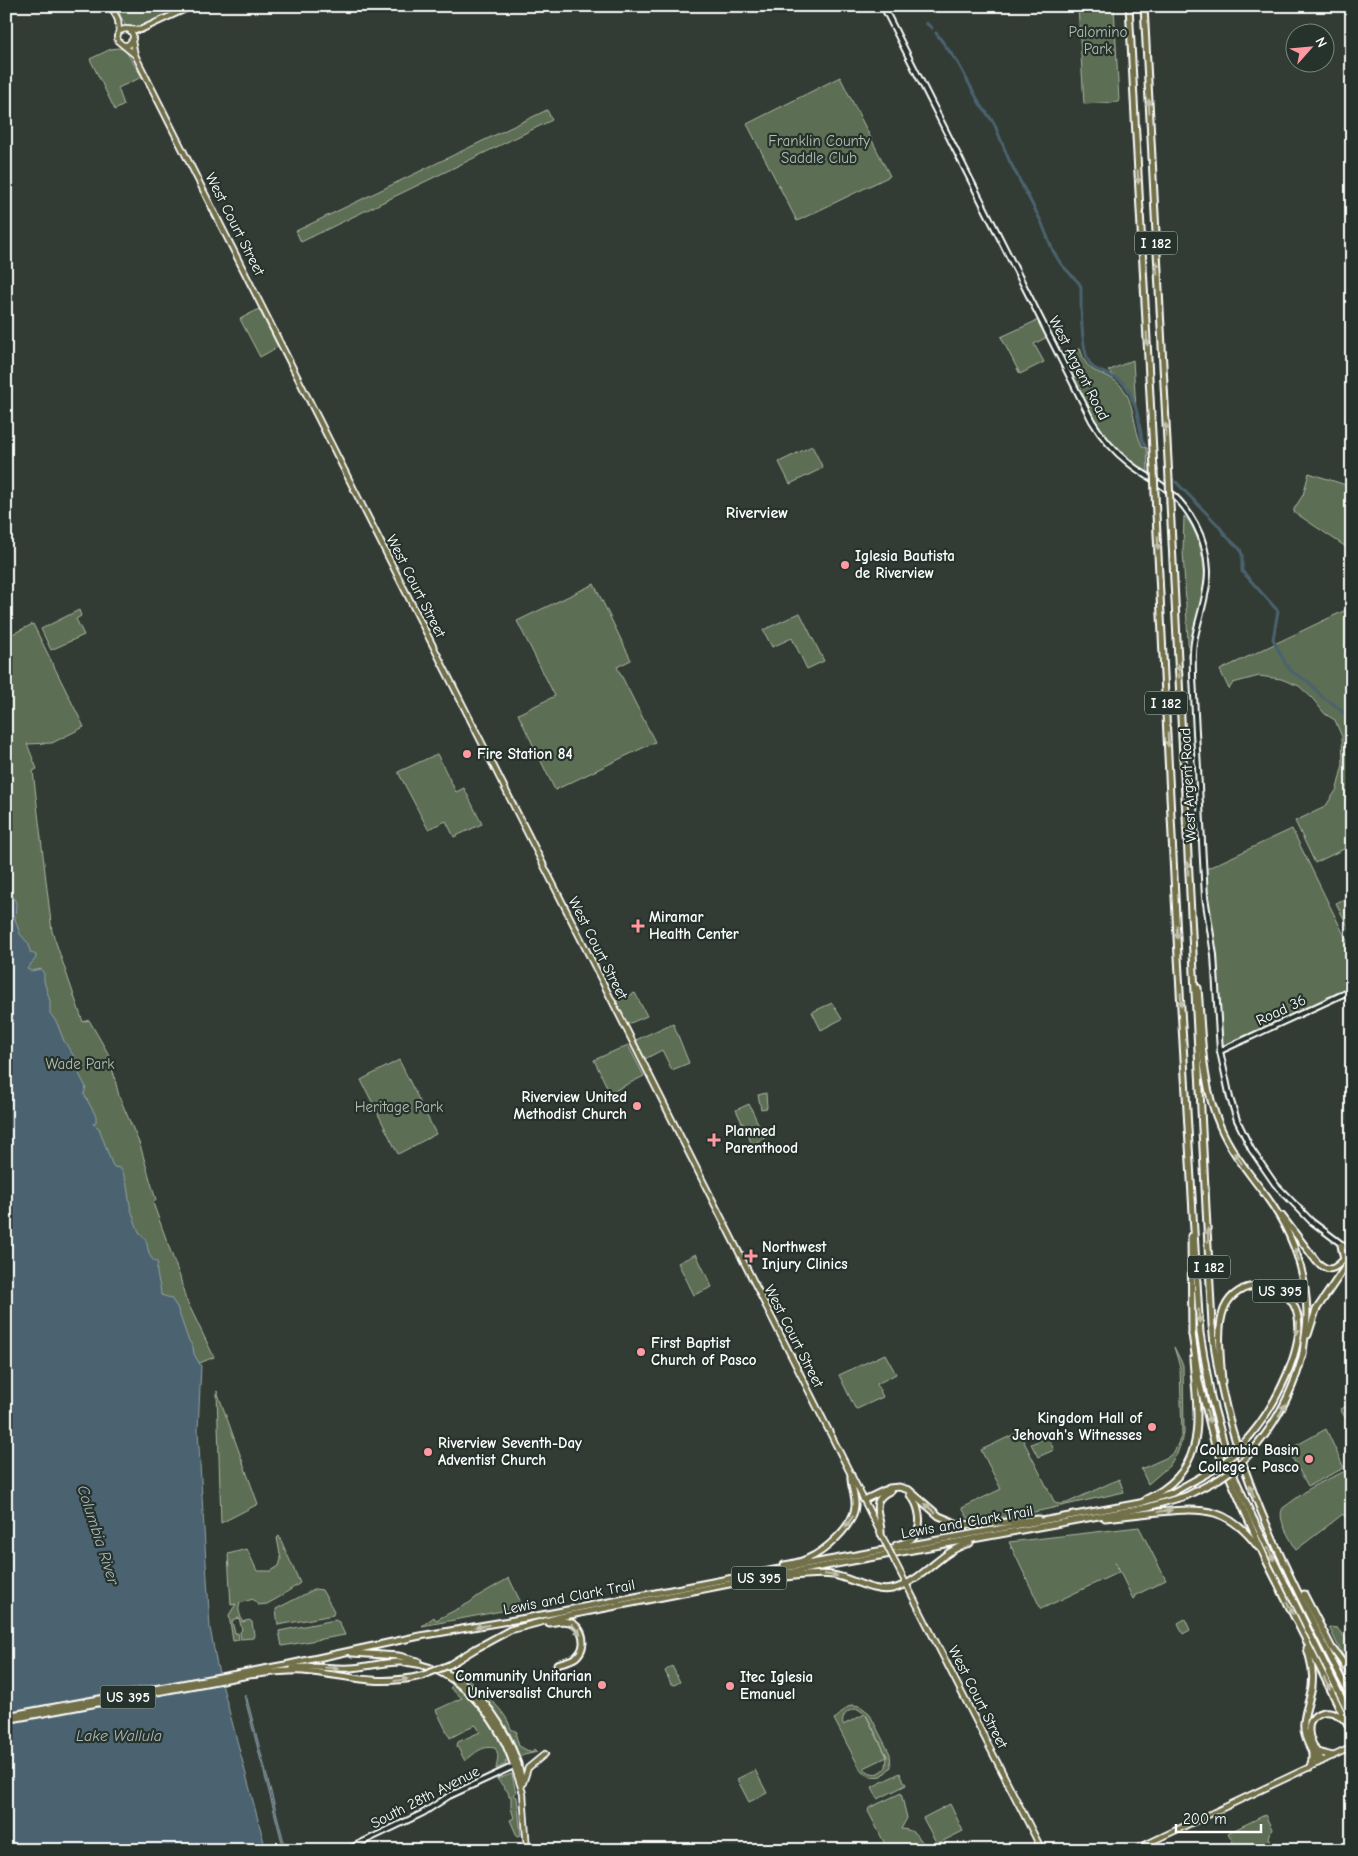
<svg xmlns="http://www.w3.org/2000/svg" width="1358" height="1856" viewBox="0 0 1358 1856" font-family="'Comic Neue',sans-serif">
  <rect width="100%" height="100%" fill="#333c34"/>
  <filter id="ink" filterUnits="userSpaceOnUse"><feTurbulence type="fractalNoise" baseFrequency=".02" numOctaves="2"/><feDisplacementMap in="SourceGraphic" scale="10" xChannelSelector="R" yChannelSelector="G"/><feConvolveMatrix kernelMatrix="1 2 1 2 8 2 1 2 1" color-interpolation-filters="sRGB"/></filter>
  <g filter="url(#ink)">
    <g fill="#5c6e52" stroke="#aeb6a8" fill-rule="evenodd">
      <polygon points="116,6 167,6 171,14 134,29 128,28 125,25"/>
      <polygon points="1078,6 1114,6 1119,102 1084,104"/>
      <polygon points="118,48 124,49 127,53 142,77 118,88 124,105 115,110 90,59 111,49"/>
      <polygon points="840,77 890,176 797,221 747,124"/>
      <polygon points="547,110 552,120 301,242 296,231"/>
      <polygon points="259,309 278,347 260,357 240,319"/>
      <polygon points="1038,320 1047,337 1034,344 1044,362 1020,374 1001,337"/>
      <path d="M1080,348C1089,380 1101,367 1120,385C1135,399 1133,429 1142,446L1147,448L1148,473C1101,445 1085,403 1062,356Z"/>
      <polygon points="1133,360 1136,410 1126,385 1108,371"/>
      <polygon points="812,446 823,468 790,484 779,462"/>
      <polygon points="1309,473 1352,487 1352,551 1294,512 1294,509 1303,495"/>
      <path d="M1184,516C1199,529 1206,566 1204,586C1201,610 1194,635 1189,659L1183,551Z"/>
      <polygon points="594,584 631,660 617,667 655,742 555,790 518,714 555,696 517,621"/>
      <polygon points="1352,607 1352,845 1315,863 1295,821 1325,807 1337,789 1343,764 1342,737 1335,720 1325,714 1312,698 1299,686 1281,679 1259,676 1233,683 1229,689 1220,670"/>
      <polygon points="79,610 81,616 76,619 84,635 51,650 41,629"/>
      <polygon points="800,613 824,661 807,669 792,638 772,647 763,630"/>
      <polygon points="33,624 84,727 52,743 27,744 37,769 33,771 52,931 83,1022 89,1020 109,1055 119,1096 140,1145 156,1200 153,1203 180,1277 185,1297 214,1357 195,1365 186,1356 6,919 6,637"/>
      <polygon points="437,754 456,792 464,788 482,824 454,837 446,821 428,829 398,772"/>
      <polygon points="1292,829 1352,951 1352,988 1238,1041 1224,1045 1221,1042 1217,954 1209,909 1206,869"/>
      <polygon points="1352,895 1352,935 1336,903"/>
      <polygon points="635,993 647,1016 628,1024 616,1001"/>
      <polygon points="832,1003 842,1019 821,1030 812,1012"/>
      <polygon points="673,1023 689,1063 672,1070 662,1050 645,1059 636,1040"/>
      <polygon points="628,1045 644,1076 610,1093 594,1060"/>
      <polygon points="399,1060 436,1134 398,1154 361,1080"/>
      <polygon points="766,1093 767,1108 761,1109 758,1095"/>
      <polygon points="749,1104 765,1138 752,1144 736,1110"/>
      <polygon points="696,1254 712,1287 694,1295 678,1263"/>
      <polygon points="1174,1347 1183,1365 1184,1434 1177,1454 1169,1466 1148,1484 1141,1469 1168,1457 1174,1452 1182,1435 1180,1367"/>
      <polygon points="885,1354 896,1374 877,1384 883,1397 857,1409 855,1408 839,1375"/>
      <polygon points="217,1391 258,1504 221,1523"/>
      <polygon points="1352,1404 1352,1429 1340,1409"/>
      <polygon points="1326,1429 1344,1468 1308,1486 1288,1450"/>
      <polygon points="1019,1432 1055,1503 1058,1504 1067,1503 1119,1479 1124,1492 1012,1517 968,1518 962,1508 1001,1489 981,1450"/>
      <polygon points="1048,1437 1054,1450 1038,1457 1031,1444"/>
      <path d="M1352,1468V1523L1350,1524L1343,1514L1296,1550C1291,1539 1276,1519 1283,1508L1313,1486Z"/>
      <polygon points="1139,1527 1166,1580 1134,1596 1135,1598 1133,1599 1115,1562 1119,1572 1041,1609 1009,1542"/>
      <path d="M279,1536L300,1583L278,1598L267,1604L258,1605L253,1599L240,1603C237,1612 241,1614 242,1622L249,1620L252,1622L254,1635L253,1638L241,1639L240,1632L242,1630L239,1618L234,1619L232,1622L235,1633H238L239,1640L233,1641L229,1615L236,1604L231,1605L228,1554L247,1549L257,1571H271L279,1566L281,1559L277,1538Z"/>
      <polygon points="509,1578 523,1607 422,1626 434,1617 436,1620 469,1603 478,1596"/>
      <polygon points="315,1589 322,1590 334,1611 333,1615 278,1625 276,1609"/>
      <polygon points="1185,1619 1190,1630 1183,1634 1178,1623"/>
      <polygon points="335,1620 339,1622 345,1635 282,1646 279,1631"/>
      <polygon points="1329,1627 1337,1628 1352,1646 1352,1665 1342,1654"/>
      <polygon points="672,1666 680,1682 674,1685 671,1684 665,1671"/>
      <path d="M462,1669C473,1691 503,1702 511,1729L517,1732L516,1736L519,1746L532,1753L534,1749L537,1752L520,1756C516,1749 515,1741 511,1735C497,1711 478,1691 456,1674Z"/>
      <path d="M453,1685C481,1704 497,1730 509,1761L507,1763L505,1760L506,1764L496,1769C497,1761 500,1755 495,1748C482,1745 475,1753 465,1761L457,1746L458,1742L480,1732L476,1725L467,1728V1729L450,1738L436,1710L462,1698L450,1688Z"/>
      <path d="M852,1705L860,1706L869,1713L890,1754L891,1767L882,1776L871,1777L861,1771L834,1719C842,1715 843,1708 852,1705ZM858,1709L865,1714L843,1725C841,1715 848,1709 858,1709ZM866,1715L887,1756L886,1767C880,1775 871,1776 864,1768L887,1757Z"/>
      <polygon points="755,1770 767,1793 749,1802 737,1779"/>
      <polygon points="900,1773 906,1785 878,1799 872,1787"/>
      <polygon points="512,1774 516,1793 513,1795 517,1797 521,1835 517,1836 510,1820 514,1818 511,1808 511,1796 509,1796 508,1792 497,1779"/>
      <path d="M901,1793L907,1818L901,1829C913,1829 920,1837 925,1847L920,1850H888L868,1811L869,1808Z"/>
      <polygon points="950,1804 963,1831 937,1844 923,1818"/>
      <polygon points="1265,1815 1272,1829 1269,1837 1274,1850 1237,1850 1228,1833"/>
    </g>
    <g fill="#4b636f" stroke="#93a1a9">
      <polygon points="6,765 11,803 6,816"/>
      <path d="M6,833L8,870L11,876V891L16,903L15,919L20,934L29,944L30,952L36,955V958L27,969L31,971L41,969L44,974V981L50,1001V1013L57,1023L64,1041L75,1058L80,1076L86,1087L84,1094L96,1116V1122L93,1124L99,1128L112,1164L114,1167L120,1168C129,1181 127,1195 131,1209C133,1215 138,1232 141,1235C145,1240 144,1235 146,1241C149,1250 148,1259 158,1263C154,1271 161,1285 161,1295L171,1298L177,1307L188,1339L193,1347L194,1354L201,1366L198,1430L210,1628L217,1665L266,1850H6Z"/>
      <polygon points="244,1695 246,1695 286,1850 284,1850"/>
    </g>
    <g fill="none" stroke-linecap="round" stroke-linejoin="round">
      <g stroke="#4b636f" stroke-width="3">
        <polyline points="926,23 932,28"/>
        <path d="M936,33L958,63L980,104L994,123L1009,160L1041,221L1053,251L1061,264L1079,283L1081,287C1081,303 1080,360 1094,368C1106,375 1119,376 1127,388C1134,398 1138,415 1140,428C1142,434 1140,440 1145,445"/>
        <polyline points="1176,482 1218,525 1226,536 1240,549 1242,555 1242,571 1278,611 1273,639 1285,663 1292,672 1309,682 1323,698 1332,703 1348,716 1351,727 1352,753"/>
      </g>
      <g stroke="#fff" stroke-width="8">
        <g id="secondary">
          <path d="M883,6L1092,421C1102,438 1115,452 1130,464C1141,473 1154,479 1165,488C1190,507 1207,539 1208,571C1208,596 1198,618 1194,642C1192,654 1193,665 1193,677L1205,897L1214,955L1220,1051L1230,1098L1237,1120L1251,1149L1275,1184L1311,1221L1352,1252"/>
          <polyline points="1220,1051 1352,990"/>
          <polyline points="346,1850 423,1813 449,1796 516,1765"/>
        </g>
      </g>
      <g stroke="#fff" stroke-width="8">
        <g id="primary">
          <polyline points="111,6 118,20 119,31"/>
          <polyline points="132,41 135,55 885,1542"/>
          <polyline points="124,45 128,45 133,39 133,35 130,30"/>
          <polyline points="135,55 118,41 117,37 119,31 125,29 140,30 192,6"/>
          <polyline points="895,1562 1042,1850"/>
          <polyline points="518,1764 522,1779"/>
          <polyline points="514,1766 523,1793 527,1850"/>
          <polyline points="523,1783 528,1768 545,1754"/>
          <polyline points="1134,1850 1352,1747"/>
        </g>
      </g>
      <g stroke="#fff" stroke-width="9">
        <g id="highway">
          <polyline points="1129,6 1154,470"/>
          <polyline points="1144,6 1169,479"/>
          <polyline points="1155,494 1178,957 1200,1333 1211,1397 1224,1444 1235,1478 1253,1518 1352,1719"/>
          <path d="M1170,503L1212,1325C1224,1462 1292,1579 1352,1700"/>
          <path d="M1198,988C1202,1034 1201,1083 1220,1126C1231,1152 1249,1173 1266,1196C1291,1230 1306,1270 1307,1313C1307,1327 1304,1341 1303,1354"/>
          <path d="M1282,1216L1317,1262C1336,1279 1338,1259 1352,1255"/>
          <polyline points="1191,1236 1192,1335"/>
          <polyline points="1341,1245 1344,1260"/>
          <polyline points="1192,1334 1199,1381 1214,1442 1266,1560 1352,1733"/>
          <polyline points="1308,1335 1316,1310 1352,1257"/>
          <path d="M1222,1382C1221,1361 1216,1329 1224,1309C1236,1278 1284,1278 1296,1310C1309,1345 1272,1410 1250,1436"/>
          <path d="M1254,1449C1278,1420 1294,1390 1303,1353"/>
          <path d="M1146,1499C1211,1469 1197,1416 1193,1359"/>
          <polyline points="864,1500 889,1488 899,1487 909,1490 939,1516 958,1524 978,1525 1038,1519"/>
          <path d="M1105,1518C1123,1516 1141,1514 1159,1512C1204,1507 1229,1508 1258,1547"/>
          <path d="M881,1534C882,1516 867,1502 890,1491"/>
          <path d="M896,1545C903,1543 910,1542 914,1536C924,1526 919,1504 910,1495"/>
          <path d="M784,1565C792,1564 800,1562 807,1559C824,1552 854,1526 855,1506C856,1495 850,1486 851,1475"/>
          <path d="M775,1578C794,1577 814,1572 833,1575C852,1578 872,1593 892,1589C923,1582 939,1551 970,1543"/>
          <polyline points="1304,1594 1332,1648 1352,1675"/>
          <path d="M549,1623C556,1622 562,1620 569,1622C584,1626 588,1647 576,1657C571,1661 563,1662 557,1664"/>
          <path d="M1307,1648C1311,1662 1314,1673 1312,1687C1310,1701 1302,1716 1304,1730C1305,1742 1313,1753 1318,1763"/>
          <polyline points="352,1653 399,1656 418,1661"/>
          <polyline points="449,1665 475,1649 510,1630 560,1617 765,1577 1148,1507 1186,1496 1219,1479"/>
          <path d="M293,1668C312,1665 331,1669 351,1668C367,1667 383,1662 400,1662C456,1663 498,1717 514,1766"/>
          <path d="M442,1671C482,1689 504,1724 518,1764"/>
          <polyline points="6,1716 285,1665 420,1636 526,1618 774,1570 1140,1503 1172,1493 1215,1469"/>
          <path d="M6,1720L249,1675C267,1673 285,1670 303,1671C348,1675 375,1687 421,1676"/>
          <polyline points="1317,1752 1333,1756"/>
          <path d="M1322,1761C1317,1752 1309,1741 1309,1731C1308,1711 1331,1706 1343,1719"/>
          <polyline points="1310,1767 1312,1760 1312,1752"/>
        </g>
      </g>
      <use href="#secondary" stroke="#26332d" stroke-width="4"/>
      <use href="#primary" stroke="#71704a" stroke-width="4.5"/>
      <use href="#highway" stroke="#71704a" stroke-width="5"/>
      <g stroke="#fff" stroke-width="8" stroke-linecap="butt">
        <polyline id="primary-bridge" points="885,1542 895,1562"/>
      </g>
      <g stroke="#fff" stroke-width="9" stroke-linecap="butt">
        <g id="highway-bridge">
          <polyline points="1154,470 1155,494"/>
          <polyline points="1169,479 1170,503"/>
          <polyline points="1215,1469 1233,1455 1250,1436"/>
          <polyline points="1219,1479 1239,1465 1254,1449"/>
          <polyline points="421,1676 449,1665"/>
        </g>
      </g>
      <use href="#primary-bridge" stroke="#71704a" stroke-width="4.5"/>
      <use href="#highway-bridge" stroke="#71704a" stroke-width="5"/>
    </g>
    <defs><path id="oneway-solid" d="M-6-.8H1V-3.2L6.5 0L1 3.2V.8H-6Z" transform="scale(1.25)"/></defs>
    <g fill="#bfbfae">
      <use href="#oneway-solid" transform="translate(1149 106) rotate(-93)"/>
      <use href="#oneway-solid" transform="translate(1138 177) rotate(87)"/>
      <use href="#oneway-solid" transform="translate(1157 268) rotate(-93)"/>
      <use href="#oneway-solid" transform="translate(1147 339) rotate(87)"/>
      <use href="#oneway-solid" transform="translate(1166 430) rotate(-93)"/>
      <use href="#oneway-solid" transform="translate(1158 543) rotate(87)"/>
      <use href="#oneway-solid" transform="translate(1179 671) rotate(-93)"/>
      <use href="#oneway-solid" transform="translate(1168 740) rotate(87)"/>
      <use href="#oneway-solid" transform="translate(1188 868) rotate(-93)"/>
      <use href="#oneway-solid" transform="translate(1177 932) rotate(87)"/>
      <use href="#oneway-solid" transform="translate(1181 1000) rotate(87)"/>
      <use href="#oneway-solid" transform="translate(1238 1158) rotate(-124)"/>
      <use href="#oneway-solid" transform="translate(1208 1235) rotate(-93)"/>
      <use href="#oneway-solid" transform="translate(1297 1255) rotate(-108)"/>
      <use href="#oneway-solid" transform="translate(1199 1316) rotate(87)"/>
      <use href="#oneway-solid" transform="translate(1297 1328) rotate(92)"/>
      <use href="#oneway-solid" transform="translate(1282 1410) rotate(-60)"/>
      <use href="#oneway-solid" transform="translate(1208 1416) rotate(76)"/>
      <use href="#oneway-solid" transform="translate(1252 1491) rotate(-111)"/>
      <use href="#oneway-solid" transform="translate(930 1508) rotate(-139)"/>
      <use href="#oneway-solid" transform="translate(1165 1511) rotate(-7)"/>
      <use href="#oneway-solid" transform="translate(849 1522) rotate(123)"/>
      <use href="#oneway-solid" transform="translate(1271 1554) rotate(64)"/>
      <use href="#oneway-solid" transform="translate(831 1575) rotate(7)"/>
      <use href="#oneway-solid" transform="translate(1290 1608) rotate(64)"/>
      <use href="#oneway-solid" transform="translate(482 1626) rotate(170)"/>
      <use href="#oneway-solid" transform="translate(576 1629) rotate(49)"/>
      <use href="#oneway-solid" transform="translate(332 1668) rotate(4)"/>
      <use href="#oneway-solid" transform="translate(401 1680) rotate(-8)"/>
      <use href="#oneway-solid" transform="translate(1327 1684) rotate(64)"/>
    </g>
  </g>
  <g fill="#ff9aa2" stroke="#26332d" stroke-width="2">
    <circle cx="845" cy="565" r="5"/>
    <circle cx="467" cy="754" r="5"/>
    <path d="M635.5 918.5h5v5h5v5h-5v5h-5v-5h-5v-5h5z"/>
    <circle cx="637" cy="1106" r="5"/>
    <path d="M711.5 1132.5h5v5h5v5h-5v5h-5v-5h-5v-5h5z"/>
    <path d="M748.5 1248.5h5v5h5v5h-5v5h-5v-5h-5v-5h5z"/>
    <circle cx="641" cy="1352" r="5"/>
    <circle cx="1152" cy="1427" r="5"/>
    <circle cx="428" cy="1452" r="5"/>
    <circle cx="1309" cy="1459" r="5"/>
    <circle cx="602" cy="1685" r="5"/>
    <circle cx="730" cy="1686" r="5"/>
  </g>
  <g text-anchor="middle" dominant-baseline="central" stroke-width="4.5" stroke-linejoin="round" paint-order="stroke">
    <g fill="#26332d" stroke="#bec2c0" stroke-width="1">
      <rect x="1135" y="231.5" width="42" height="23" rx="4"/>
      <rect x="1145" y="691.5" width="42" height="23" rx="4"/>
      <rect x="1188" y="1255.5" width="42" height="23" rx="4"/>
      <rect x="1252.5" y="1279.5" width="55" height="23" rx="4"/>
      <rect x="731.5" y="1566.5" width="55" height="23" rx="4"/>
      <rect x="100.5" y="1685.5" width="55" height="23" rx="4"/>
    </g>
    <g font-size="14" font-weight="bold" fill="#fff">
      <text x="1156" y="243">I 182</text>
      <text x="1166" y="703">I 182</text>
      <text x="1209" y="1267">I 182</text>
      <text x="1280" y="1291">US 395</text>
      <text x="759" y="1578">US 395</text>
      <text x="128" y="1697">US 395</text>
    </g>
    <g font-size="15" fill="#b6beb1" stroke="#26332d">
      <text x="1098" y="32">Palomino<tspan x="1098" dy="17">Park</tspan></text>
      <text x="819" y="141">Franklin County<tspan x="819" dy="17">Saddle Club</tspan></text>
      <text x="80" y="1064">Wade Park</text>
      <text x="399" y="1107">Heritage Park</text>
    </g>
    <g font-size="15" fill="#fff" stroke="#26332d">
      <text transform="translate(235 224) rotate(63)">West Court Street</text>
      <text transform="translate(1079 368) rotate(63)">West Argent Road</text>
      <text transform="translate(416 586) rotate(63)">West Court Street</text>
      <text transform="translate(1188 785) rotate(-93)">West Argent Road</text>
      <text transform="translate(598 948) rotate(63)">West Court Street</text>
      <text transform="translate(1281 1010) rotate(-25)">Road 36</text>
      <text transform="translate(794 1336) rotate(63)">West Court Street</text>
      <text transform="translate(967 1522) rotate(-10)">Lewis and Clark Trail</text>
      <text transform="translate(569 1597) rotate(-11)">Lewis and Clark Trail</text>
      <text transform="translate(978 1697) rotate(63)">West Court Street</text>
      <text transform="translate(425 1797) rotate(-27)">South 28th Avenue</text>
    </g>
    <g font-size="15" font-weight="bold" fill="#fff" stroke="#26332d" text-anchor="start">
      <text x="855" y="556">Iglesia Bautista<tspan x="855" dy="17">de Riverview</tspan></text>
      <text x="477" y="754">Fire Station 84</text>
      <text x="649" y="917">Miramar<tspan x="649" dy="17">Health Center</tspan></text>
      <text x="627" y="1097" text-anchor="end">Riverview United<tspan x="627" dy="17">Methodist Church</tspan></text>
      <text x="725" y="1131">Planned<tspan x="725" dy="17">Parenthood</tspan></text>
      <text x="762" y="1247">Northwest<tspan x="762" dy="17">Injury Clinics</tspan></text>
      <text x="651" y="1343">First Baptist<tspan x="651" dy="17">Church of Pasco</tspan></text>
      <text x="1142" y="1418" text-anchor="end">Kingdom Hall of<tspan x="1142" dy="17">Jehovah's Witnesses</tspan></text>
      <text x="438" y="1443">Riverview Seventh-Day<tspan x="438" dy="17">Adventist Church</tspan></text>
      <text x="1299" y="1450" text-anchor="end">Columbia Basin<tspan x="1299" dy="17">College - Pasco</tspan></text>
      <text x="592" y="1676" text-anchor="end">Community Unitarian<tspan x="592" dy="17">Universalist Church</tspan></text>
      <text x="740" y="1677">Itec Iglesia<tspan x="740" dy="17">Emanuel</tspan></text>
    </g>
    <g font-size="16" font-weight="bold" fill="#fff" stroke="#26332d">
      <text x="757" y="513">Riverview</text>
    </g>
    <g font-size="16" font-style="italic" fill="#aeb9be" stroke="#26332d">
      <text transform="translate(98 1535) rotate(72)">Columbia River</text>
      <text x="119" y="1736">Lake Wallula</text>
    </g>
  </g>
  <rect width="1358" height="1856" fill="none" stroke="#26332d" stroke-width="25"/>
  <rect x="12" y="12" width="1333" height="1831" fill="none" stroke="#fff" stroke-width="2" filter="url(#ink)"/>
  <g transform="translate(1310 48) rotate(63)"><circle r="24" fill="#26332d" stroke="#7d8581"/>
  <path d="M0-4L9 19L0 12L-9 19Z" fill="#ff9aa2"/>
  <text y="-8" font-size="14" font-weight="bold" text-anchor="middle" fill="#ffffff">N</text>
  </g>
  <path d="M1176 1824v8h85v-8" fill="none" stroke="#ffffff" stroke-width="2.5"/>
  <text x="1183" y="1824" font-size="15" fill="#ffffff" stroke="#26332d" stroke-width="4" paint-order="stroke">200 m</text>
</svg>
